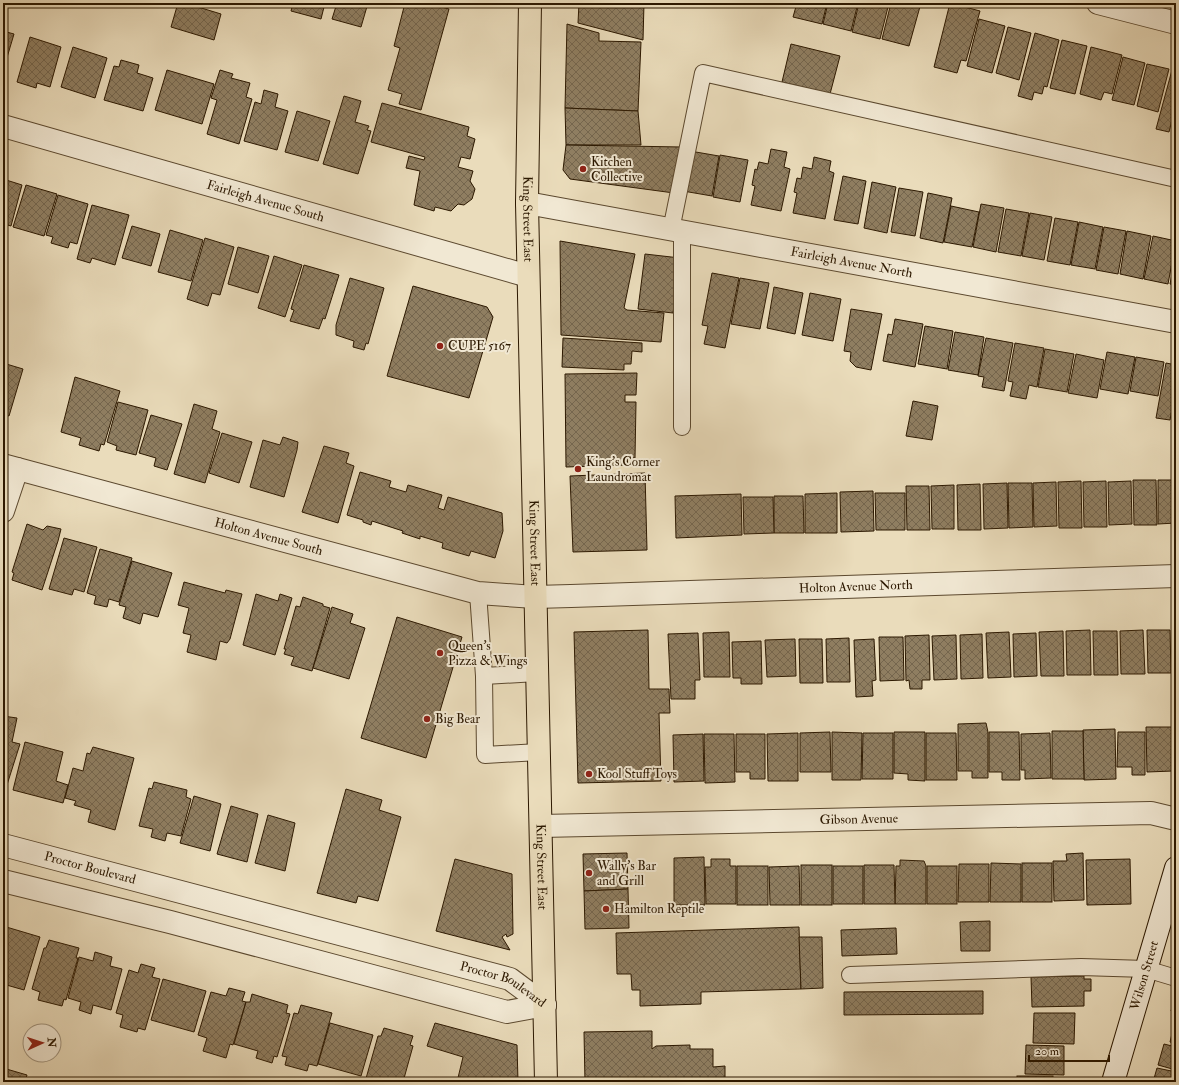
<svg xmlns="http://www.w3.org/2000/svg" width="1179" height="1085" viewBox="0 0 1179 1085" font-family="'IM FELL Double Pica',serif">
  <defs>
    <pattern id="building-cross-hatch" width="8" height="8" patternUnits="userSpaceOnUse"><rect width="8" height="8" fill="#8f7e61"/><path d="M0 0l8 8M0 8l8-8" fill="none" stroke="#75664e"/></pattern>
  </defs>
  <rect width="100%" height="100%" fill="#eadcbb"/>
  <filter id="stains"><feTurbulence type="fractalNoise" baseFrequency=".005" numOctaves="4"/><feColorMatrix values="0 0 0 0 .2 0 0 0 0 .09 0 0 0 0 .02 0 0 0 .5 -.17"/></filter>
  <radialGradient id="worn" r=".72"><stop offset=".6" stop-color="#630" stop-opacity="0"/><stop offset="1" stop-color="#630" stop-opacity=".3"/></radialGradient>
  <g fill="url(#building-cross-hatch)" stroke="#2c1800">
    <polygon points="178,3 185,3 221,14 214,40 171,27"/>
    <polygon points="293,3 325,3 321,19 291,11"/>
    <polygon points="337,3 368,3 361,27 332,19"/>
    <polygon points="405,3 426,3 449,9 421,110 399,104 402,94 388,90 400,48 394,46"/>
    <polygon points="579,3 644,3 643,40 578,23"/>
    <polygon points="797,3 827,3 822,24 793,17"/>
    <polygon points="828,3 858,3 851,31 823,24"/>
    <polygon points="859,3 889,3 880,39 852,32"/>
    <polygon points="891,3 921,3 909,46 882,39"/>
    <polygon points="950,3 980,11 966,61 961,60 957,73 934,67"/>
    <polygon points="979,19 1005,26 992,73 967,66"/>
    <polygon points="567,24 599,33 599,41 641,42 638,111 565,108"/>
    <polygon points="1008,27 1031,33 1019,80 996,73"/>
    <polygon points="3,31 14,34 3,71"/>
    <polygon points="1035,33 1059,40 1047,87 1044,86 1042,94 1034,92 1032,100 1018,96"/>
    <polygon points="30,37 61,47 50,87 37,83 36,88 17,82"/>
    <polygon points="1062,40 1087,46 1075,94 1050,88"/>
    <polygon points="791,44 840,56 830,94 782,82"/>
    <polygon points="73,47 107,58 95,98 61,87"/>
    <polygon points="1091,47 1122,55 1112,94 1104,92 1101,100 1080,94"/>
    <polygon points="1123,57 1145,63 1134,105 1112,100"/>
    <polygon points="121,60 139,65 137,73 153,78 143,111 104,100 114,66 119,67"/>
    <polygon points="1147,64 1169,69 1158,112 1137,106"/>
    <polygon points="167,70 214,84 202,124 155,110"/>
    <polygon points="220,70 233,74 231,78 250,83 246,97 252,99 239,144 207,134 217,100 211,98"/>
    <polygon points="1172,70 1176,71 1176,116 1173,116 1169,132 1156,129"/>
    <polygon points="264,90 278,94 275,107 288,111 277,150 244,141 255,102 261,104"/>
    <polygon points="344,96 361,101 355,122 369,126 367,130 371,131 358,174 323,164"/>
    <polygon points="382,103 469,127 467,136 475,139 470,159 461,157 458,167 473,171 470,181 475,189 472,199 464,205 458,204 451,211 435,207 434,211 414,205 420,171 406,168 409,156 424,160 425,157 371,142"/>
    <polygon points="565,108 638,111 641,145 566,145"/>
    <polygon points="297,111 330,121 318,161 285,152"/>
    <polygon points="566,145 682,147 674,193 570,179 563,170"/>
    <polygon points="771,149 787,152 784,167 790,169 781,211 751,205 755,186 752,185 755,169 757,170 759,162 768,164"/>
    <polygon points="690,151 719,156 712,196 683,191"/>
    <polygon points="720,155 748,160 740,202 713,197"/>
    <polygon points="814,157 831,161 829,171 834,173 825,219 793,213 797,193 794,192 797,178 801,179 803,167 812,169"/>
    <polygon points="843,176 866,181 858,224 834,220"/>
    <polygon points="3,179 22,185 11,226 4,224 3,227"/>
    <polygon points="872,182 896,187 887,233 864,228"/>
    <polygon points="26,185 57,194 44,236 13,227"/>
    <polygon points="899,188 923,192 915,236 891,232"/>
    <polygon points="928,193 952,198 943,243 920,238"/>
    <polygon points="58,195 88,204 77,244 70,242 68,248 51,243 53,237 46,235"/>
    <polygon points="981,204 1004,208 996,252 973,247"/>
    <polygon points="92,205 129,215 115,265 92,258 90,263 77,259"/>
    <polygon points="951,206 979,212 972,247 944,242"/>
    <polygon points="1006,209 1029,213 1021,256 998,252"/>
    <polygon points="1030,213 1052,217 1044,260 1022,256"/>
    <polygon points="1055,218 1078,222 1070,265 1047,261"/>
    <polygon points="1079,222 1103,227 1095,269 1071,265"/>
    <polygon points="132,226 160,234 151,266 122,258"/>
    <polygon points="1104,227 1126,231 1118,274 1096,270"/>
    <polygon points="170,230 203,240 191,281 158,272"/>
    <polygon points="1127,231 1151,236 1143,279 1120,274"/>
    <polygon points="1153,236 1176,241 1168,284 1144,279"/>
    <polygon points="205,238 234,247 220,295 212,293 208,306 187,299"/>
    <polygon points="560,241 635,254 624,308 627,310 664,313 661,342 561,335"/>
    <polygon points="238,247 269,256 258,293 228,284"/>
    <polygon points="645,254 680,258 673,313 638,309"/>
    <polygon points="1176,254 1176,285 1170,284"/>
    <polygon points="274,256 302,265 285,317 258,308"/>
    <polygon points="304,265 339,275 325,319 323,318 319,329 290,321 294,310 291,309"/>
    <polygon points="712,273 739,278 725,348 704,344 708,326 702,325"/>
    <polygon points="350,278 384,288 368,344 366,343 364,350 353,347 354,341 336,335 336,325"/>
    <polygon points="740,278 769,283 760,329 731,324"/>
    <polygon points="413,286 487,307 493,317 469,398 387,376"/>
    <polygon points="774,287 803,293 795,334 767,328"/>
    <polygon points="810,293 841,299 833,341 802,335"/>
    <polygon points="851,309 882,314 871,370 856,367 850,361 851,352 844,351"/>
    <polygon points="895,319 923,324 915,367 883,361 888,334 892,335"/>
    <polygon points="925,326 953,331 947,369 918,364"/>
    <polygon points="955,332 984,337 978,375 948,370"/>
    <polygon points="563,338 642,343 642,352 632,351 631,364 624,364 624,370 562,367"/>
    <polygon points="986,338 1013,343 1004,391 982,387 984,377 978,376"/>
    <polygon points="1015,343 1044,348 1037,387 1029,385 1026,399 1010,396 1013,382 1008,381"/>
    <polygon points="1045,349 1074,354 1067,392 1038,387"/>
    <polygon points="1107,352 1135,357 1128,394 1100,389"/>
    <polygon points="1076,354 1104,360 1097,398 1068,393"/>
    <polygon points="1136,357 1164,362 1158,396 1130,391"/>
    <polygon points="3,363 23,369 9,416 3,414"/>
    <polygon points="1166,363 1176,365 1176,410 1172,409 1170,420 1156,418"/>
    <polygon points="637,373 636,395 625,395 625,402 636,402 635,458 627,458 628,465 566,467 565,374"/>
    <polygon points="75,377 120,391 104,445 101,444 99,451 79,445 81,438 61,432"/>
    <polygon points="913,401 938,406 932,440 906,436"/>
    <polygon points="118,402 148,410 136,455 116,450 117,446 107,442"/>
    <polygon points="194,404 217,411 212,429 220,432 205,483 174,474"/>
    <polygon points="151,415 182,424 167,470 154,466 156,458 139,453"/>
    <polygon points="222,433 252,442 239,483 209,473"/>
    <polygon points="283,437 298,442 297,450 284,497 250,487 263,440 280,445"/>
    <polygon points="324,446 349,453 346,463 354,466 338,523 302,512"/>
    <polygon points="360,472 391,481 389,487 406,492 408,485 442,495 438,508 444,510 448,497 502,513 503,531 495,558 471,551 469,556 442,548 443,543 420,536 420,539 402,533 403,531 372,521 371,525 363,522 363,520 347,515"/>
    <polygon points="645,473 647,550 573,552 570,476"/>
    <polygon points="1133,480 1156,480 1157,525 1134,525"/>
    <polygon points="1158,480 1176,480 1176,523 1158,524"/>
    <polygon points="1081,481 1082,528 1059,528 1058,482"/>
    <polygon points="1106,481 1107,527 1084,527 1083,482"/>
    <polygon points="1131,481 1132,524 1109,525 1108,482"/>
    <polygon points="1056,482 1057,526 1034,527 1033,483"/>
    <polygon points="1007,483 1008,528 984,529 983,484"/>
    <polygon points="1008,483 1032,483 1033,527 1009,528"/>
    <polygon points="980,484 981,530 958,530 957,485"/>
    <polygon points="954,485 954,529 932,529 931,486"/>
    <polygon points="906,486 929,486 930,530 907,530"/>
    <polygon points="873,491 874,531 841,532 840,492"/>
    <polygon points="837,493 837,533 805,533 805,494"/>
    <polygon points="875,493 905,493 905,530 876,530"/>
    <polygon points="741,494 742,535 676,538 675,496"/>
    <polygon points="774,496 803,496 804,533 774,533"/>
    <polygon points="743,497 773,497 774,533 744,534"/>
    <polygon points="27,524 43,530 47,526 61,529 58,541 42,590 12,580 14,573 12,572"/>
    <polygon points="64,538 97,547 84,592 74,589 72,595 49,589"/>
    <polygon points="100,549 132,558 119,602 109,599 107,607 94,604 96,596 87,593"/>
    <polygon points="132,561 172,573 158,617 143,613 140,624 123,618 126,607 119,605"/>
    <polygon points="184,582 225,593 226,590 242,594 230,639 227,643 220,641 216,660 187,652 191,635 183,633 189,608 178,605"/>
    <polygon points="256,594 278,601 280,594 292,598 275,655 243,645"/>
    <polygon points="303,597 323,604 323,606 330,608 312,671 291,665 294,657 284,654 286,649 284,649 296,606 300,607"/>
    <polygon points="332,607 353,614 350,623 365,628 349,679 313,668"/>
    <polygon points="397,617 462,637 426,758 361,738"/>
    <polygon points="1173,629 1176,629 1176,673 1175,673"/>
    <polygon points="648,630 649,689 669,689 670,713 659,713 661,781 578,783 574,632"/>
    <polygon points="1090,630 1091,675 1067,675 1066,631"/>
    <polygon points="1143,630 1145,674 1121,674 1120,631"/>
    <polygon points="1147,630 1170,630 1171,673 1148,673"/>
    <polygon points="1063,631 1064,676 1041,676 1039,632"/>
    <polygon points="1093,631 1117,631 1118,675 1094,675"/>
    <polygon points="729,632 730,677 704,677 703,633"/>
    <polygon points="1009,632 1011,677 988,678 986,633"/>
    <polygon points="698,633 700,680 695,680 695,699 671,699 668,634"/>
    <polygon points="1036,633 1037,676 1014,677 1013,634"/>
    <polygon points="982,634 983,678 961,679 960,635"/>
    <polygon points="929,635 930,680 922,680 922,689 910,689 909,680 906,681 905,636"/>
    <polygon points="956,635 957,679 934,680 932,636"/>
    <polygon points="879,637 903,637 904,680 880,681"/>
    <polygon points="849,638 850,682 827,682 826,639"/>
    <polygon points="795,639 796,676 767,677 765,640"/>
    <polygon points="799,639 822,639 823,683 800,683"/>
    <polygon points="874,639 876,680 872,681 873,696 856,697 854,640"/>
    <polygon points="761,641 762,684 741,684 741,678 733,678 732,642"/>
    <polygon points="3,716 17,718 12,742 20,744 6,788 3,787"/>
    <polygon points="986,723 988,732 988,778 972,778 972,771 958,771 958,724"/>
    <polygon points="1146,727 1176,727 1176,763 1173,771 1147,772"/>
    <polygon points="1115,729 1116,779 1084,780 1083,730"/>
    <polygon points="1052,731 1083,731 1084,779 1052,779"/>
    <polygon points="830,732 831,772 800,772 800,733"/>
    <polygon points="832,732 862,733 861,780 832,780"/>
    <polygon points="894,732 925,732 925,781 908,780 908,774 894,773"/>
    <polygon points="989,732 1019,732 1020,780 1002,780 1002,772 989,772"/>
    <polygon points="1118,732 1145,732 1145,775 1132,775 1132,767 1117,767"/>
    <polygon points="798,733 798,781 768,781 767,734"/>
    <polygon points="863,733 893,733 893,779 862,779"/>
    <polygon points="926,733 956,733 957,780 926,780"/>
    <polygon points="1050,733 1051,778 1025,779 1025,770 1021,770 1021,734"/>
    <polygon points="703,734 704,781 674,782 673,735"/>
    <polygon points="704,734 734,734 735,782 705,783"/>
    <polygon points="736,734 765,734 765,779 750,779 750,772 736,772"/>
    <polygon points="25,742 63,752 56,781 68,785 63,803 13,790"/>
    <polygon points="93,747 134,758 115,830 88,822 91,810 74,805 76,801 65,798 73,768 83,771 87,753 90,754"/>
    <polygon points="154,782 187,790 186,797 191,799 181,836 167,833 165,841 151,837 153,829 139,826 149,788 152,789"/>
    <polygon points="346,789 382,800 379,810 401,817 378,901 358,896 356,903 317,893"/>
    <polygon points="194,796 221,804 210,851 180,843"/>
    <polygon points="231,806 258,814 247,862 217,854"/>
    <polygon points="268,815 295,823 285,871 255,863"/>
    <polygon points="627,853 628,889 584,891 583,854"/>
    <polygon points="1083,853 1084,900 1054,901 1053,861 1067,861 1066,854"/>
    <polygon points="704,857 705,905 674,905 674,858"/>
    <polygon points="455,859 512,874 513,934 507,937 506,934 502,937 510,950 436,931"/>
    <polygon points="711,859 730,859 730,866 736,866 736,904 706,904 705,867 711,867"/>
    <polygon points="1130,859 1131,904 1087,905 1086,860"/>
    <polygon points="900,860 924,861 926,866 926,904 895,904 896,866 900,866"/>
    <polygon points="991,863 1021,864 1021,902 990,902"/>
    <rect x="1022" y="863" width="30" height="39"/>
    <polygon points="959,864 989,864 989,902 958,902"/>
    <rect x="801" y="865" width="31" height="40"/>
    <polygon points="864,865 894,865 895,904 864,904"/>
    <rect x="737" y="866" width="31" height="39"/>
    <polygon points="799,866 800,905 770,905 769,867"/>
    <rect x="833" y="866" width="30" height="38"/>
    <rect x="927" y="866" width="30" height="38"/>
    <polygon points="628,889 629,928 585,929 584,891"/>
    <polygon points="990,921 990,951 961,951 960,922"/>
    <polygon points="3,926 40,937 24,990 3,984"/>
    <polygon points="799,927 801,989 701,992 701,1004 640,1006 640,990 632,990 631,974 617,974 616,933"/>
    <polygon points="896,928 897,954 842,956 841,930"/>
    <polygon points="799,937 822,937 823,988 801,989"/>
    <polygon points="49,940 79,948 76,958 78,958 66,1000 64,999 62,1006 38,1000 40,992 32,989 44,948 46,948"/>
    <polygon points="95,952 112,957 110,966 122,969 111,1010 93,1005 91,1014 79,1010 81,1002 68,998 79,957 93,961"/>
    <polygon points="141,964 155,968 152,977 160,979 145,1030 138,1028 137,1032 120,1027 123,1015 116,1013 129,970 138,973"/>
    <polygon points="1084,976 1084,979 1091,979 1091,991 1084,991 1084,1006 1032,1007 1031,977"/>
    <polygon points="163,979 206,991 194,1032 151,1020"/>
    <polygon points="229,988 245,992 242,1001 246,1002 233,1045 230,1044 226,1058 203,1051 207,1038 198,1035 211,992 226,996"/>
    <polygon points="983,991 983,1014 844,1015 844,992"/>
    <polygon points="1176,993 1176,1012 1171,1011"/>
    <polygon points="252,994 288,1005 286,1013 290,1014 277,1057 274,1056 272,1063 256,1058 258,1051 234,1044 246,1002 250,1002"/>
    <polygon points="301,1005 332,1013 317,1066 309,1064 307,1071 285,1065 287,1057 282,1056 294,1013 298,1014"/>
    <polygon points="1034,1013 1075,1013 1074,1044 1033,1043"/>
    <polygon points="1176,1017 1176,1044 1170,1042"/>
    <polygon points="330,1023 373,1035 361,1076 318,1064"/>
    <polygon points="435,1023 517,1045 518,1082 457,1082 463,1057 427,1046"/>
    <polygon points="384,1028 413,1036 410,1045 413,1046 403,1082 365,1082 378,1036 381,1036"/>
    <polygon points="652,1031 652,1049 656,1046 690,1045 690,1049 713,1049 713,1067 725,1066 725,1082 585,1082 584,1032"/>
    <polygon points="1164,1044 1176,1047 1176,1070 1158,1065"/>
    <polygon points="1026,1045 1064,1046 1064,1075 1025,1074"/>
    <polygon points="3,1068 27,1075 25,1082 3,1082"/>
    <polygon points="1157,1068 1176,1072 1176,1082 1153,1082"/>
    <rect x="1017" y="1076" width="36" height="6"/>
  </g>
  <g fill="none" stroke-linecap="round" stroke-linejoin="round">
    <g stroke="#5c492f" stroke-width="18">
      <g id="service">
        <polyline points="671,230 703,73 1176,179"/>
        <polyline points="682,427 682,232"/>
        <polyline points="478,593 484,676 485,755 539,752"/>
        <polyline points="484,676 537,673"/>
        <polyline points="850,975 1081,967 1146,969 1176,978"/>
      </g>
    </g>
    <g stroke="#5c492f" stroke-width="24">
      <g id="minor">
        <polyline points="1098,3 1176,23"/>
        <path id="s1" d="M3,126L528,276"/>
        <path id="s2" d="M527,203L1176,322"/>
        <path id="s3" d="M3,465L478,593L535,597L571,596L1176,576"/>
        <polyline points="3,511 17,469"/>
        <path id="s4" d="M541,826L1151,813L1176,819"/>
        <path id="s5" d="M3,845L510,979L545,1005"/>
        <polyline points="3,881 170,922 507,1012 545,1005"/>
      </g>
    </g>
    <g stroke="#2c1800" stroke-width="24">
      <g id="secondary">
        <path id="s6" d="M1113,1082L1176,868"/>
      </g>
    </g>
    <g stroke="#2c1800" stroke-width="24">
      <g id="primary">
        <path id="s7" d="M530,3L527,203L546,1082"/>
      </g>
    </g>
    <use href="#service" stroke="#f1e8d3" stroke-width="16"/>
    <use href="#minor" stroke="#f1e8d3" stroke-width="22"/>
    <use href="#secondary" stroke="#f1e8d3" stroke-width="22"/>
    <use href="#primary" stroke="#eadcbb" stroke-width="22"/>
  </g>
  <g fill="#8f2418" stroke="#f1e8d3" stroke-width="1.5">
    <circle cx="583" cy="169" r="4"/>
    <circle cx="440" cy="346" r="4"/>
    <circle cx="578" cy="469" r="4"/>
    <circle cx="440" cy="653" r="4"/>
    <circle cx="427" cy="719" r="4"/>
    <circle cx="589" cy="774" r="4"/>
    <circle cx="589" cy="873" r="4"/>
    <circle cx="606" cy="909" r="4"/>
  </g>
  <g text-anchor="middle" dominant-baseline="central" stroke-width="4" stroke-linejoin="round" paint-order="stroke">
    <g font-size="13" fill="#2c1800" stroke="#f1e8d3" text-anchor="start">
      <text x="591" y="162">Kitchen<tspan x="591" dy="15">Collective</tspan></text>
      <text x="448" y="346">CUPE 5167</text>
      <text x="586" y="462">King's Corner<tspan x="586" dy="15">Laundromat</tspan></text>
      <text x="448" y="646">Queen's<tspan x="448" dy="15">Pizza &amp; Wings</tspan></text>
      <text x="435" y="719">Big Bear</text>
      <text x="597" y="774">Kool Stuff Toys</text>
      <text x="597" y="866">Wally's Bar<tspan x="597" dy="15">and Grill</tspan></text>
      <text x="614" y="909">Hamilton Reptile</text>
    </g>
    <g font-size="13" fill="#2c1800" stroke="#f1e8d3">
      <text stroke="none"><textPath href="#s1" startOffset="273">Fairleigh Avenue South</textPath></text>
      <text stroke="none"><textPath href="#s7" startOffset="216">King Street East</textPath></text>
      <text stroke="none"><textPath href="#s2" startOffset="330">Fairleigh Avenue North</textPath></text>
      <text stroke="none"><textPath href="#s3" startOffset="275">Holton Avenue South</textPath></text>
      <text stroke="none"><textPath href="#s7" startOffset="540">King Street East</textPath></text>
      <text stroke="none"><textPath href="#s3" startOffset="870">Holton Avenue North</textPath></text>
      <text stroke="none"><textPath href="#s4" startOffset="318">Gibson Avenue</textPath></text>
      <text stroke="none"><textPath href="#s7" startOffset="864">King Street East</textPath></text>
      <text stroke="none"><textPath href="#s5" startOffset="90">Proctor Boulevard</textPath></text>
      <text stroke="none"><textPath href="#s6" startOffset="111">Wilson Street</textPath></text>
      <text stroke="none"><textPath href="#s5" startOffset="520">Proctor Boulevard</textPath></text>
    </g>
  </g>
  <rect width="1179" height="1085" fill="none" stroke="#eadcbb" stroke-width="16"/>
  <rect x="4" y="4" width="1171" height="1077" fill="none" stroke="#2c1800" stroke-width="2"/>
  <rect x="8" y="8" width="1163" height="1069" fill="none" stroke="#2c1800"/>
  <g transform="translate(42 1043) rotate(87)"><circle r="19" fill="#f1e8d3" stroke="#a2957f"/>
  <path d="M0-3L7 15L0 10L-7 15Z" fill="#8f2418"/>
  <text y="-6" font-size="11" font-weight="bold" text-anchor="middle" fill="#2c1800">N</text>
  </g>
  <path d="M1029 1055v6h80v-6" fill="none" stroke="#2c1800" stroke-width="2"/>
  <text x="1035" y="1055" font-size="12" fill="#2c1800" stroke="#f1e8d3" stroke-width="3" paint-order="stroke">20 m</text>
  <rect width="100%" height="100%" filter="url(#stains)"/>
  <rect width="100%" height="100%" fill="url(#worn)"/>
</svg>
